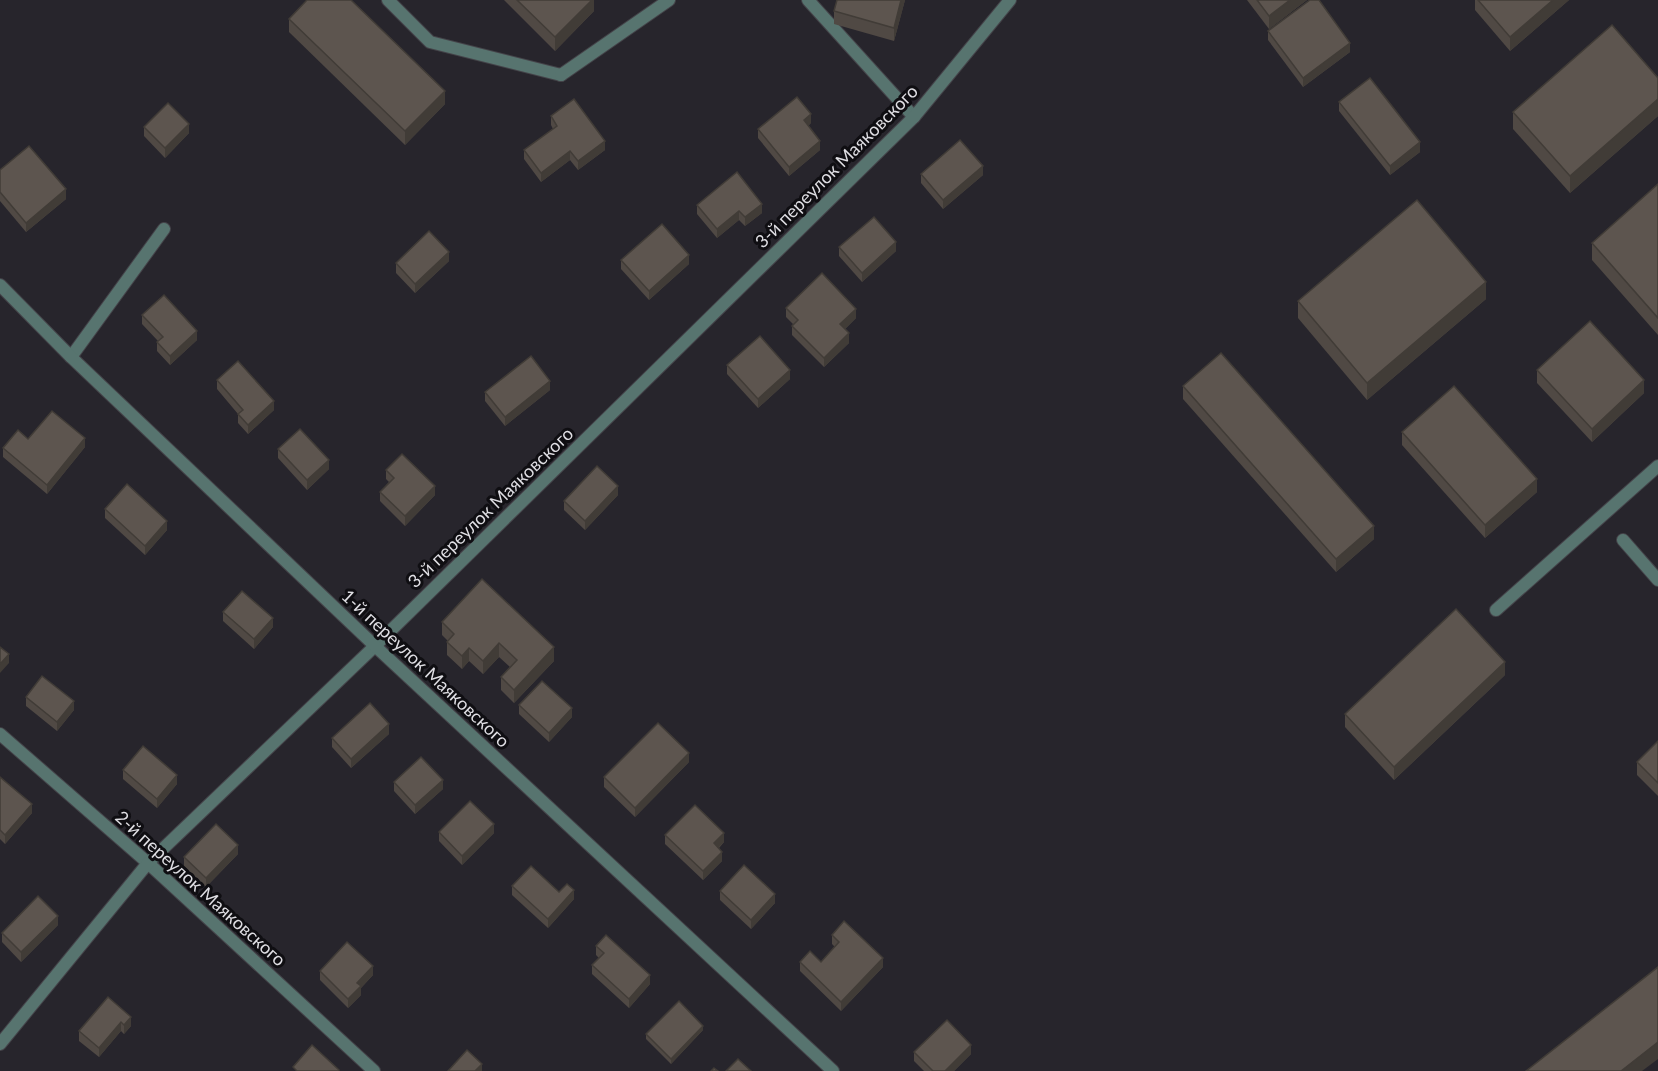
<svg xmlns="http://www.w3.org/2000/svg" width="1658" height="1071" viewBox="0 0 1658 1071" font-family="Lato,sans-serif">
  <rect width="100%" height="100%" fill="#27252c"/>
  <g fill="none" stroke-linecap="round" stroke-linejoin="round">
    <g stroke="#444349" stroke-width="14">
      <g id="service">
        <polyline points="388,0 430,42 561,75"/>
        <polyline points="71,357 164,229"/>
        <polyline points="1623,540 1658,580"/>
        <polyline points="1496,610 1658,466"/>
      </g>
    </g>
    <g stroke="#444349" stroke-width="14">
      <g id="minor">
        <polyline points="808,0 914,117"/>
        <polyline points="561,75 669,0"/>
        <polyline points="0,734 148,863 374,1071"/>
        <polyline points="0,1044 148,863 375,646 914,117 1010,0"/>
      </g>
    </g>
    <g stroke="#444349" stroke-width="14">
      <polyline id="tertiary" points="0,285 71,357 375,646 833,1071"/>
    </g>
    <use href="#service" stroke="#57746f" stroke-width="12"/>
    <use href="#minor" stroke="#57746f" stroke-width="12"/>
    <use href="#tertiary" stroke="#57746f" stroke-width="12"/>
  </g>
  <g fill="#504944">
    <polygon points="504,0 594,0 594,11 555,51"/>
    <polygon points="905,0 894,41 834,24 834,11"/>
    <polygon points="1247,0 1307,0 1269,29"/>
    <polygon points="1475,0 1569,0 1510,51 1475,10"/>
    <polygon points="289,19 445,104 405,145 289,32"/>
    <polygon points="1268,31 1350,52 1303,87 1268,40"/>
    <polygon points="1658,78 1658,116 1570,193 1513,129 1513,112"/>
    <polygon points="1339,102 1420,152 1390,175 1339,111"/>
    <polygon points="551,116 605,150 578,170 570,160 541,182 524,159 524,150 553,129 551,125"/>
    <polygon points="811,123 808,126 820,150 789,176 758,138 758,129"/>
    <polygon points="144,127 189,133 165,158 144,136"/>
    <polygon points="0,170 66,199 26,232 0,201"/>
    <polygon points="921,174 983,175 943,209 921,183"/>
    <polygon points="1658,184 1658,335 1592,260 1592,243"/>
    <polygon points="697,205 762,213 745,226 739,220 717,238 697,214"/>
    <polygon points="839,247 896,251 862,282 839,256"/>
    <polygon points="621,260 689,264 649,300 621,269"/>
    <polygon points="449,261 415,293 396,273 396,263"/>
    <polygon points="1486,299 1367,400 1298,318 1298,301"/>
    <polygon points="786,308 856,318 845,329 849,343 824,367 792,335 792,326 793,324 786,317"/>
    <polygon points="142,315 197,340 170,365 157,351 157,342 158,341 142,324"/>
    <polygon points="727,365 790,379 758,408 727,374"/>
    <polygon points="1537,370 1644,393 1592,442 1537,383"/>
    <polygon points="217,380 274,410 248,434 238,423 238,414 217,389"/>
    <polygon points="1183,386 1374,539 1336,572 1183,399"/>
    <polygon points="550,390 505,426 485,401 485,392"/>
    <polygon points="1402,432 1537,492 1485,538 1402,445"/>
    <polygon points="28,439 85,447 47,494 3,457 3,448"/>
    <polygon points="278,449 329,469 307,490 278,458"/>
    <polygon points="386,470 435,495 405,526 380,501 380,492 389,482 386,479"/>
    <polygon points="618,495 585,530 564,510 564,501"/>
    <polygon points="105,509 167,530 145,555 105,518"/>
    <polygon points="223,612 273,627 254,649 223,621"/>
    <polygon points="442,622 554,661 514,703 501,690 501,677 510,667 499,657 483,674 469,661 462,669 447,655 447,642 448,641 442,635"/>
    <polygon points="1505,675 1394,780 1345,727 1345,714"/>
    <polygon points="26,697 74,710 57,731 26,706"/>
    <polygon points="519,705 572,717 549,742 519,714"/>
    <polygon points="389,734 351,768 332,747 332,738"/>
    <polygon points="1658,741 1658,796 1637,775 1637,762"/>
    <polygon points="689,762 635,817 604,787 604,777"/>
    <polygon points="123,770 177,784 157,808 123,779"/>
    <polygon points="0,777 32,813 5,844 0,839"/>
    <polygon points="394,782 443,789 415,814 394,791"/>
    <polygon points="439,832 494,833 462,865 439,841"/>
    <polygon points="665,835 724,842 719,848 722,861 703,880 665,844"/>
    <polygon points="238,854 206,887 184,866 184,857"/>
    <polygon points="512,886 559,892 574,899 548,928 512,895"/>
    <polygon points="720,891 775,903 751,929 720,900"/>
    <polygon points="58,925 21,962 2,942 2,933"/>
    <polygon points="832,935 883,967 841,1011 800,971 800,962 821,962 835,947 832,944"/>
    <polygon points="596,946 650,984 629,1008 592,974 592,965 599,958 596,955"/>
    <polygon points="320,971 373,975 361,988 361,995 348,1008 320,980"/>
    <polygon points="108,997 131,1026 124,1034 121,1031 99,1057 79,1041 79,1031"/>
    <polygon points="703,1030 671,1064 646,1039 646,1034"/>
    <polygon points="914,1052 971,1054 954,1071 924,1071 914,1061"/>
  </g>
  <g fill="#413c37">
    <polygon points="592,0 594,0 594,11 555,51 555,37"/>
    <polygon points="901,0 905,0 894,41 894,28"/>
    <polygon points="1290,0 1307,0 1269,29 1269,16"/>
    <polygon points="1553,0 1569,0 1510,51 1510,37"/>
    <polygon points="1350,43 1350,52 1303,87 1303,78"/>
    <polygon points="445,91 445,104 405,145 405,131"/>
    <polygon points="1658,99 1658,116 1570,193 1570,176"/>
    <polygon points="811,114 811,123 804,129 804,120"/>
    <polygon points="189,124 189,133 165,158 165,148"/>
    <polygon points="605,141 605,150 578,170 578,161"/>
    <polygon points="820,141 820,150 789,176 789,167"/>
    <polygon points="1420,142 1420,152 1390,175 1390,166"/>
    <polygon points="570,151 570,160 541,182 541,173"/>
    <polygon points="983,166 983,175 943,209 943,200"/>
    <polygon points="66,189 66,199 26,232 26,223"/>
    <polygon points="762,204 762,213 745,226 745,217"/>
    <polygon points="739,211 739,220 717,238 717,229"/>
    <polygon points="896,242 896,251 862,282 862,273"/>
    <polygon points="449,252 449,261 415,293 415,284"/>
    <polygon points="689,255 689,264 649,300 649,291"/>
    <polygon points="1486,282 1486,299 1367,400 1367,383"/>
    <polygon points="856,309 856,318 840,334 840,324"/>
    <polygon points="197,331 197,340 170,365 170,356"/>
    <polygon points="849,333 849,343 824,367 824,358"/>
    <polygon points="790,370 790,379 758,408 758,399"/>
    <polygon points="1644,380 1644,393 1592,442 1592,429"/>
    <polygon points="550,381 550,390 505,426 505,417"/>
    <polygon points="274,401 274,410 248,434 248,425"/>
    <polygon points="85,438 85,447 47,494 47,485"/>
    <polygon points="329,460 329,469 307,490 307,480"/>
    <polygon points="1537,479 1537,492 1485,538 1485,525"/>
    <polygon points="435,486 435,495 405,526 405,516"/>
    <polygon points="618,486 618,495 585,530 585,521"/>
    <polygon points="167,521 167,530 145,555 145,546"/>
    <polygon points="1374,526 1374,539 1336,572 1336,559"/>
    <polygon points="273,618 273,627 254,649 254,639"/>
    <polygon points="499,643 499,657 483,674 483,661"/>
    <polygon points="554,647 554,661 514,703 514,690"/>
    <polygon points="469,648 469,661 462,669 462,656"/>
    <polygon points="9,654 9,663 0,673 0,664"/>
    <polygon points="1505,662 1505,675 1394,780 1394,767"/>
    <polygon points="74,701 74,710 57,731 57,722"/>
    <polygon points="572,708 572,717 549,742 549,733"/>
    <polygon points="389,724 389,734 351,768 351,759"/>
    <polygon points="689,753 689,762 635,817 635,808"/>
    <polygon points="177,775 177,784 157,808 157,799"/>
    <polygon points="443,780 443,789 415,814 415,805"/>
    <polygon points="32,804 32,813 5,844 5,835"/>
    <polygon points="494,824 494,833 462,865 462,856"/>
    <polygon points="724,833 724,842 714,852 714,843"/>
    <polygon points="238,845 238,854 206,887 206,878"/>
    <polygon points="722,852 722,861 703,880 703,871"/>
    <polygon points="574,890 574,899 548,928 548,919"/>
    <polygon points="775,894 775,903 751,929 751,920"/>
    <polygon points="58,916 58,925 21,962 21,952"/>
    <polygon points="883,958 883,967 841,1011 841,1002"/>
    <polygon points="373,966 373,975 361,988 361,995 348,1008 348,999 357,983"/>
    <polygon points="650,975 650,984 629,1008 629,999"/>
    <polygon points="131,1017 131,1026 124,1034 124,1025"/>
    <polygon points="121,1022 121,1031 99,1057 99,1048"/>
    <polygon points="703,1026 703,1030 671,1064 671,1059"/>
    <polygon points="1658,1042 1658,1059 1642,1071 1621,1071"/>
    <polygon points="971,1045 971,1054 954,1071 945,1071"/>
    <polygon points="482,1064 482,1071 475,1071"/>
  </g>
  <g fill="#5d554f" stroke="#413c37" stroke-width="1.5">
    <polygon points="307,0 351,0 445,91 405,131 289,19"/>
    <polygon points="517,0 592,0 555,37"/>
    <polygon points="837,0 901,0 894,28 834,11"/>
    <polygon points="1257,0 1290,0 1269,16"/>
    <polygon points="1310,0 1319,0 1350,43 1303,78 1268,31"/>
    <polygon points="1478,0 1553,0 1510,37"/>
    <polygon points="1612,25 1658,78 1658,99 1570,176 1513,112"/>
    <polygon points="1370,78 1420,142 1390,166 1339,102"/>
    <polygon points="797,97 811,114 804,120 820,141 789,167 758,129"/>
    <polygon points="574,99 605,141 578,161 570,151 541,173 524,150 557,126 551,116"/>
    <polygon points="168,103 189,124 165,148 144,127"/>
    <polygon points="960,140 983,166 943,200 921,174"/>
    <polygon points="29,146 66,189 26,223 0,192 0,170"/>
    <polygon points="737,172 762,204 745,217 739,211 717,229 697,205"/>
    <polygon points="1658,184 1658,318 1592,243"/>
    <polygon points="1417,200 1486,282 1367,383 1298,301"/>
    <polygon points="874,217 896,242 862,273 839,247"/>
    <polygon points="662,224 689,255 649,291 621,260"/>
    <polygon points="429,231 449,252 415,284 396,263"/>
    <polygon points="822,273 856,309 840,324 849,333 824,358 792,326 798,320 786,308"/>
    <polygon points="164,295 197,331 170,356 157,342 163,337 142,315"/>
    <polygon points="1590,321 1644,380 1592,429 1537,370"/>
    <polygon points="760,336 790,370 758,399 727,365"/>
    <polygon points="1221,353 1374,526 1336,559 1183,386"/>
    <polygon points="531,356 550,381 505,417 485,392"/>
    <polygon points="238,361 274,401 248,425 238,414 243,410 217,380"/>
    <polygon points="1454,386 1537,479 1485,525 1402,432"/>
    <polygon points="52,411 85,438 47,485 3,448 18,430 28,439"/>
    <polygon points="300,429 329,460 307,480 278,449"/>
    <polygon points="402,454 435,486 405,516 380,492 394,478 386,470"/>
    <polygon points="597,466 618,486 585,521 564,501"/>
    <polygon points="127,484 167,521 145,546 105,509"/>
    <polygon points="482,579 554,647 514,690 501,677 517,660 499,643 483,661 469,648 462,656 447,642 454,634 442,622"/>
    <polygon points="242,591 273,618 254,639 223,612"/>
    <polygon points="1456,609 1505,662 1394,767 1345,714"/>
    <polygon points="0,647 9,654 0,664"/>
    <polygon points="42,676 74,701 57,722 26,697"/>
    <polygon points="542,681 572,708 549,733 519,705"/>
    <polygon points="370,703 389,724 351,759 332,738"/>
    <polygon points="658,723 689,753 635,808 604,777"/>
    <polygon points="1658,741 1658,783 1637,762"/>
    <polygon points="143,746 177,775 157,799 123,770"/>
    <polygon points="421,757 443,780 415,805 394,782"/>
    <polygon points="0,777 32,804 5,835 0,830"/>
    <polygon points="470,801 494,824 462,856 439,832"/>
    <polygon points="695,805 724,833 714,843 722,852 703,871 665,835"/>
    <polygon points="216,824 238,845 206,878 184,857"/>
    <polygon points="744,865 775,894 751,920 720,891"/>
    <polygon points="531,866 559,892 567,884 574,890 548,919 512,886"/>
    <polygon points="38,896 58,916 21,952 2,933"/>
    <polygon points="844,921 883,958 841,1002 800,962 810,951 821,962 839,942 832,935"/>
    <polygon points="606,935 650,975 629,999 592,965 604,953 596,946"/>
    <polygon points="347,942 373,966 357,983 361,986 348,999 320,971"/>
    <polygon points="1658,967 1658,1042 1621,1071 1526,1071"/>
    <polygon points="108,997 131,1017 124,1025 121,1022 99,1048 79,1031"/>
    <polygon points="679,1001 703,1026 671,1059 646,1034"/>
    <polygon points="947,1020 971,1045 945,1071 933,1071 914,1052"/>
    <polygon points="312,1045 339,1070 338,1071 297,1071 293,1067"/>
    <polygon points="467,1050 482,1064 475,1071 448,1071"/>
    <polygon points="738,1059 751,1071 726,1071"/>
    <polygon points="714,1068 718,1071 711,1071"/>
  </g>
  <g text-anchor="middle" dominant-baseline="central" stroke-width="6" stroke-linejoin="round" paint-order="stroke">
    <g font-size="18" fill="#dfdee3" stroke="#0f0e12">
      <text transform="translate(836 166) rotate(-45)">3-й переулок Маяковского</text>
      <text transform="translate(490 507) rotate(-44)">3-й переулок Маяковского</text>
      <text transform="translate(426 668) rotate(43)">1-й переулок Маяковского</text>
      <text transform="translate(201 888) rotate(42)">2-й переулок Маяковского</text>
    </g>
  </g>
</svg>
